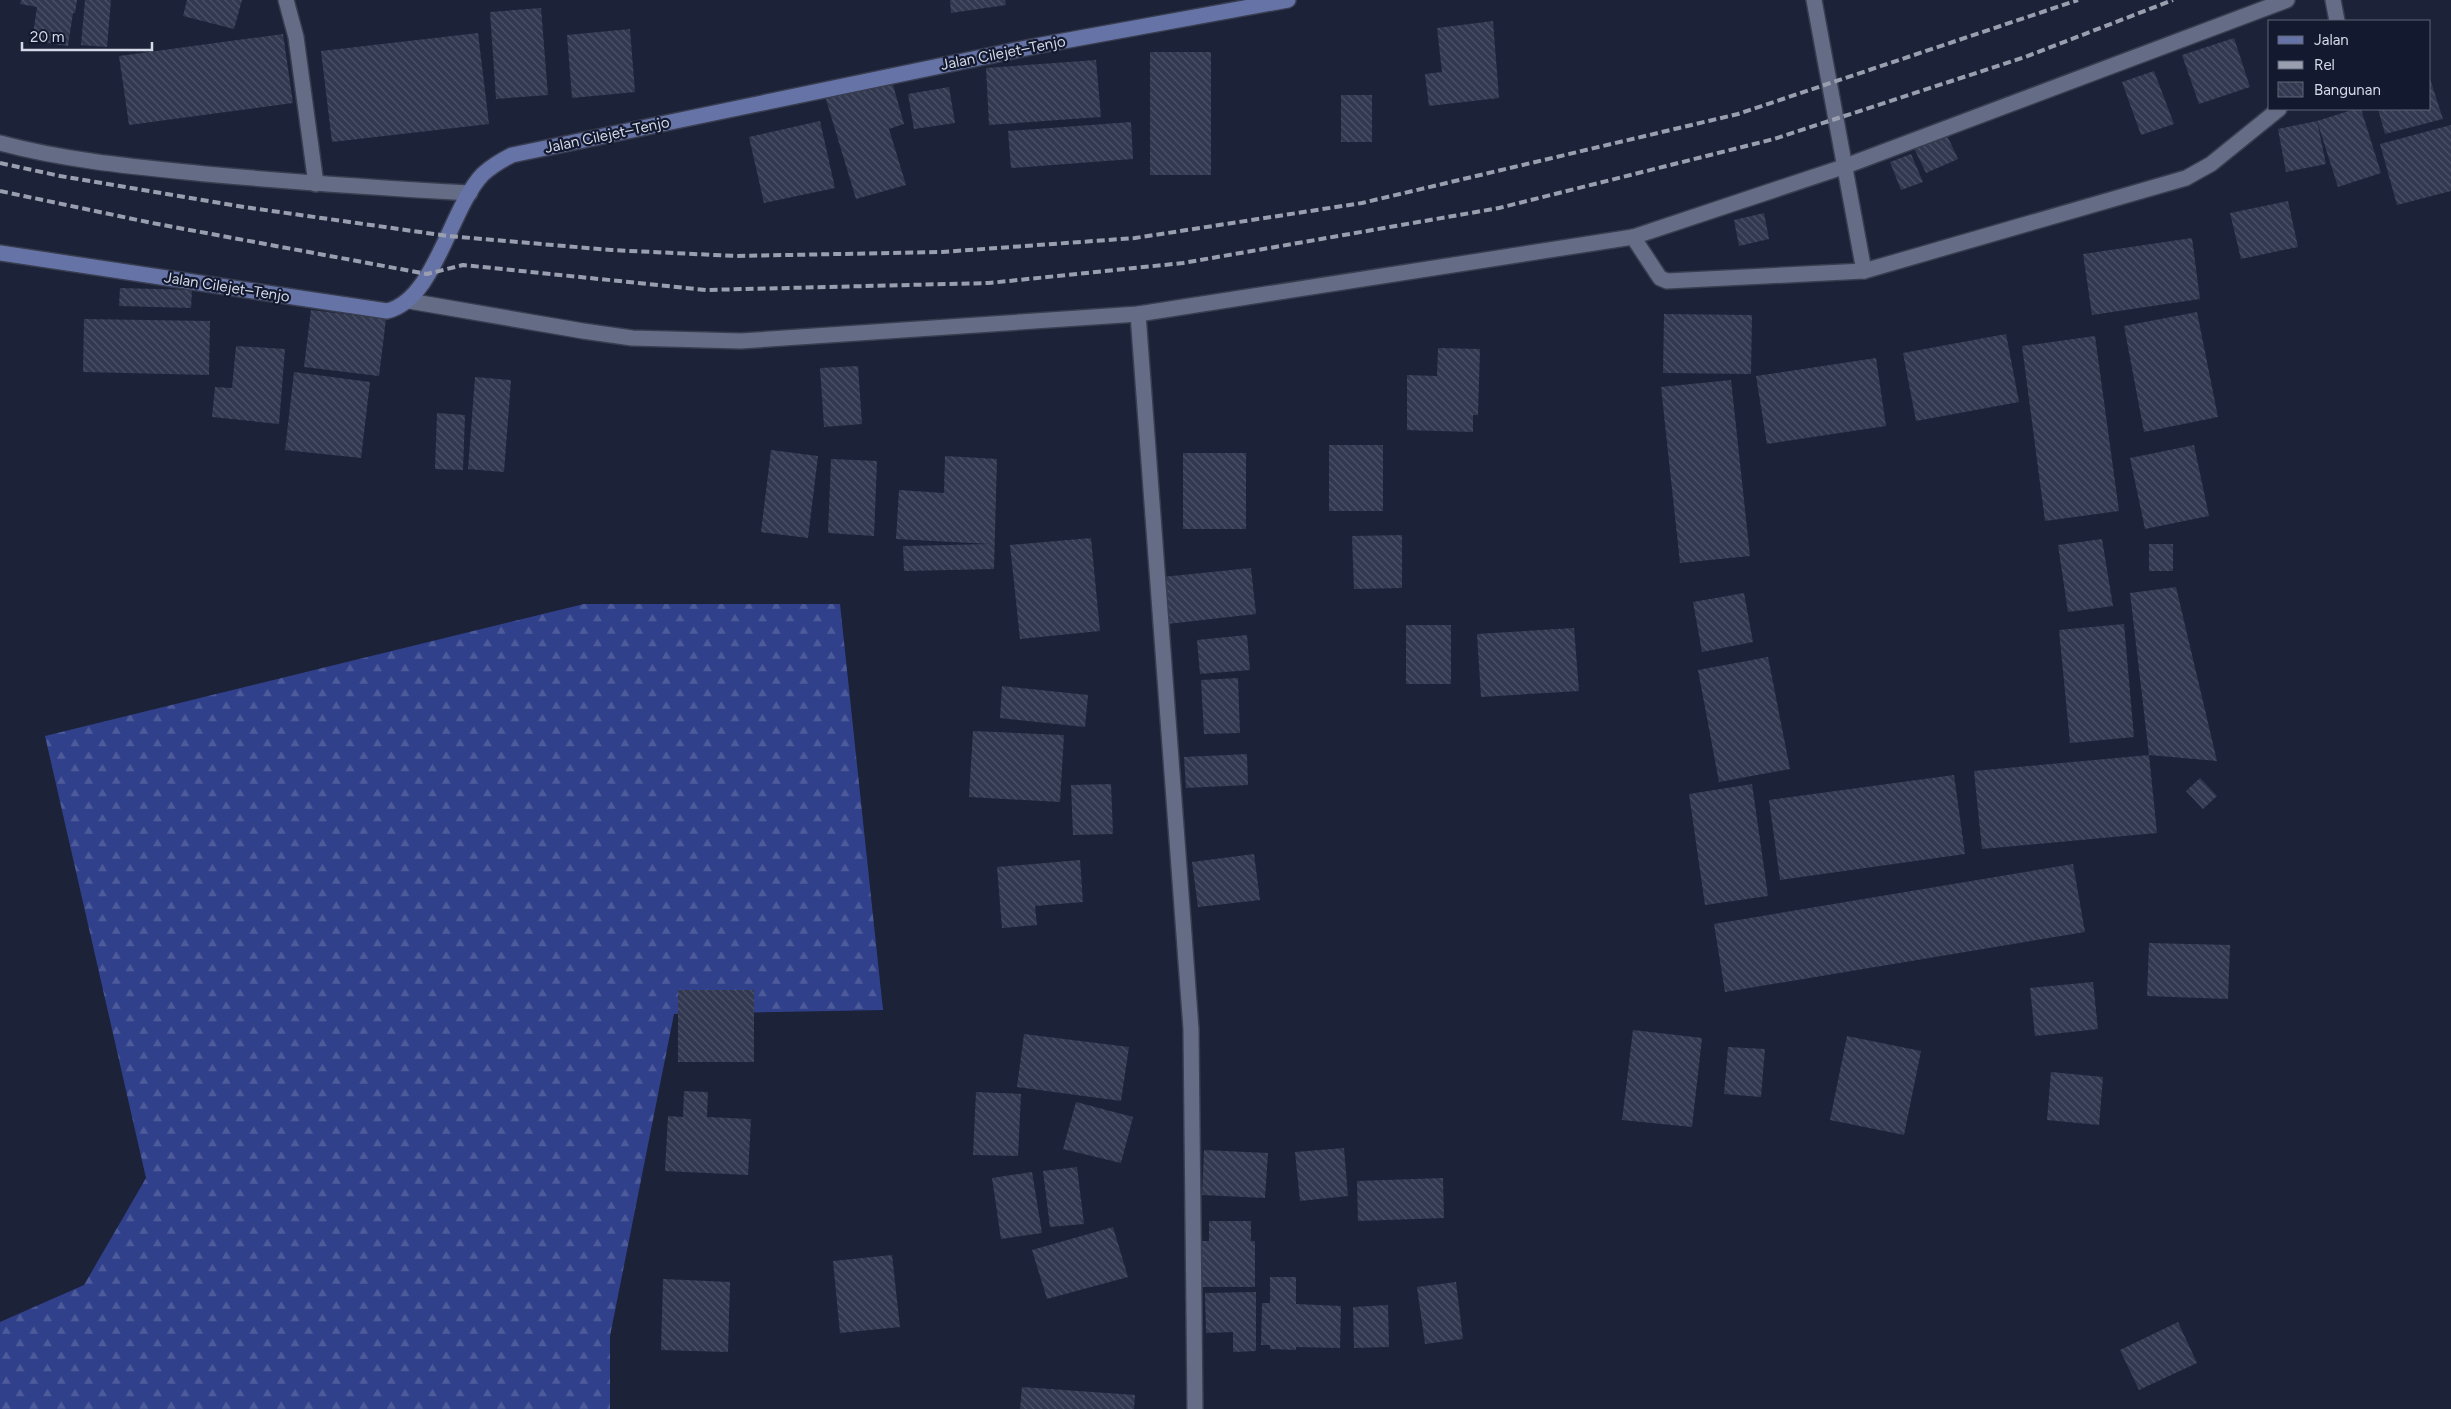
<svg xmlns="http://www.w3.org/2000/svg" width="2451" height="1409" viewBox="0 0 2451 1409" font-family="Figtree,sans-serif">
  <defs>
    <pattern id="forest-firs" width="22" height="20" patternUnits="userSpaceOnUse" patternTransform="scale(1.25)"><rect width="22" height="20" fill="#31408b"/><path d="M5 1l3.5 6h-7zM16 11l3.5 6h-7z" fill="#4e5b9b"/></pattern>
    <pattern id="building-back-hatch" width="6" height="6" patternUnits="userSpaceOnUse" patternTransform="scale(1.25)"><rect width="6" height="6" fill="#31384f"/><path d="M-1 5l2 2M0 0l6 6M5-1l2 2" fill="none" stroke="#4e5468"/></pattern>
  </defs>
  <rect width="100%" height="100%" fill="#1c2238"/>
  <polygon fill="url(#forest-firs)" points="584,604 840,604 883,1010 674,1014 610,1336 610,1409 0,1409 0,1322 84,1285 146,1178 45,736"/>
  <g fill="url(#building-back-hatch)">
    <polygon points="21,0 77,0 75,13 73,13 68,46 32,41 37,7 20,4"/>
    <polygon points="85,0 111,0 107,47 81,45"/>
    <polygon points="187,0 242,0 234,29 183,16"/>
    <polygon points="950,0 1005,0 1006,5 951,13"/>
    <polygon points="541,8 548,95 496,99 490,12"/>
    <polygon points="1493,21 1499,98 1429,106 1425,74 1442,72 1437,28"/>
    <polygon points="630,29 635,92 572,98 567,35"/>
    <polygon points="478,33 489,124 332,142 321,51"/>
    <polygon points="283,34 293,103 129,125 119,56"/>
    <polygon points="2234,38 2250,87 2199,104 2182,55"/>
    <rect x="1150" y="52" width="61" height="123"/>
    <polygon points="1096,60 1101,117 989,125 986,68"/>
    <polygon points="2154,71 2174,124 2141,135 2122,82"/>
    <polygon points="891,78 904,124 889,129 906,185 856,199 825,96"/>
    <polygon points="2430,79 2443,119 2385,134 2378,109 2430,109"/>
    <polygon points="949,87 955,123 914,129 908,94"/>
    <rect x="1341" y="95" width="31" height="47"/>
    <polygon points="2355,109 2361,109 2381,173 2338,187 2317,121"/>
    <polygon points="820,121 835,188 764,203 749,137"/>
    <polygon points="2317,121 2326,164 2286,172 2278,129"/>
    <polygon points="1131,122 1133,159 1011,168 1008,131"/>
    <polygon points="2451,125 2451,191 2397,205 2380,144"/>
    <polygon points="1944,129 1958,159 1926,173 1912,144"/>
    <polygon points="1911,154 1923,182 1901,190 1890,162"/>
    <polygon points="2288,201 2298,247 2241,259 2230,213"/>
    <polygon points="1764,213 1769,239 1739,246 1734,220"/>
    <polygon points="2192,238 2200,299 2092,315 2083,254"/>
    <polygon points="120,288 192,290 191,308 119,306"/>
    <polygon points="311,310 386,319 379,376 304,367"/>
    <polygon points="2197,312 2218,417 2144,432 2124,326"/>
    <polygon points="1664,314 1752,315 1751,374 1663,373"/>
    <polygon points="84,319 210,321 209,375 83,372"/>
    <polygon points="2006,334 2019,402 1916,421 1903,353"/>
    <polygon points="2095,336 2119,511 2045,521 2022,346"/>
    <polygon points="236,346 285,349 279,424 212,417 215,387 232,388"/>
    <polygon points="1438,348 1480,349 1478,415 1473,415 1473,432 1407,430 1407,375 1437,376"/>
    <polygon points="1876,358 1886,426 1767,444 1756,376"/>
    <polygon points="858,366 862,424 824,427 820,368"/>
    <polygon points="294,372 370,382 361,458 285,450"/>
    <polygon points="475,377 511,380 504,472 468,469"/>
    <polygon points="1731,380 1750,556 1680,563 1661,387"/>
    <polygon points="437,413 465,415 463,470 435,469"/>
    <rect x="1329" y="445" width="54" height="66"/>
    <polygon points="2194,445 2209,516 2145,529 2130,458"/>
    <polygon points="771,450 818,456 808,538 761,532"/>
    <rect x="1183" y="453" width="63" height="76"/>
    <polygon points="945,456 997,459 994,569 904,571 903,546 991,544 896,539 899,490 944,493"/>
    <polygon points="831,459 877,461 874,536 828,533"/>
    <polygon points="1402,535 1402,588 1354,589 1352,536"/>
    <polygon points="1091,538 1100,631 1020,639 1010,545"/>
    <polygon points="2102,539 2113,606 2068,612 2058,545"/>
    <rect x="2149" y="544" width="24" height="27"/>
    <polygon points="1251,568 1256,614 1167,624 1162,577"/>
    <polygon points="2176,587 2217,761 2149,755 2130,593"/>
    <polygon points="1744,593 1753,642 1702,652 1693,602"/>
    <polygon points="2124,624 2134,737 2070,743 2059,630"/>
    <rect x="1406" y="625" width="45" height="59"/>
    <polygon points="1574,628 1579,691 1481,697 1477,634"/>
    <polygon points="1247,635 1250,670 1200,674 1197,640"/>
    <polygon points="1768,657 1790,769 1719,782 1698,670"/>
    <polygon points="1238,678 1240,733 1204,734 1201,680"/>
    <polygon points="1002,686 1088,695 1085,727 1000,718"/>
    <polygon points="973,731 1064,735 1060,802 969,797"/>
    <polygon points="1247,754 1248,785 1186,788 1184,757"/>
    <polygon points="2149,755 2157,833 1982,849 1974,771"/>
    <polygon points="1954,775 1965,854 1780,880 1769,800"/>
    <polygon points="2200,778 2217,796 2203,809 2186,791"/>
    <polygon points="1111,784 1113,834 1073,835 1071,785"/>
    <polygon points="1752,784 1768,896 1705,905 1689,794"/>
    <polygon points="1254,854 1260,900 1198,907 1192,862"/>
    <polygon points="1080,860 1083,902 1035,906 1037,925 1002,928 997,867"/>
    <polygon points="2073,864 2085,932 1725,992 1714,924"/>
    <polygon points="2149,943 2230,945 2228,999 2147,996"/>
    <polygon points="2093,982 2098,1029 2035,1036 2030,988"/>
    <rect x="678" y="990" width="76" height="72"/>
    <polygon points="1633,1030 1702,1038 1692,1127 1622,1120"/>
    <polygon points="1024,1034 1129,1047 1121,1101 1017,1087"/>
    <polygon points="1847,1036 1921,1051 1904,1135 1830,1120"/>
    <polygon points="1728,1047 1765,1049 1761,1097 1724,1094"/>
    <polygon points="2051,1072 2103,1077 2099,1125 2047,1120"/>
    <polygon points="684,1091 708,1092 707,1117 751,1119 748,1175 665,1171 668,1116 683,1117"/>
    <polygon points="976,1092 1021,1094 1018,1156 973,1155"/>
    <polygon points="1076,1102 1133,1117 1121,1163 1063,1149"/>
    <polygon points="1344,1148 1348,1196 1300,1201 1295,1152"/>
    <polygon points="1204,1150 1268,1153 1265,1198 1202,1195"/>
    <polygon points="1077,1167 1084,1224 1050,1227 1043,1171"/>
    <polygon points="1032,1172 1042,1233 1001,1239 992,1178"/>
    <polygon points="1443,1178 1444,1218 1358,1221 1357,1181"/>
    <polygon points="1209,1221 1251,1221 1251,1241 1255,1241 1255,1287 1196,1287 1196,1241 1209,1241"/>
    <polygon points="1113,1227 1128,1277 1047,1299 1032,1250"/>
    <polygon points="892,1255 900,1327 840,1333 833,1261"/>
    <polygon points="1270,1277 1296,1277 1296,1304 1341,1306 1340,1348 1296,1347 1296,1350 1270,1349 1270,1345 1261,1345 1262,1303 1270,1303"/>
    <polygon points="663,1279 730,1282 728,1352 661,1350"/>
    <polygon points="1456,1282 1463,1339 1425,1344 1417,1287"/>
    <polygon points="1256,1292 1256,1351 1233,1352 1233,1332 1206,1333 1205,1293"/>
    <polygon points="1388,1305 1389,1347 1354,1348 1353,1307"/>
    <polygon points="2178,1322 2197,1363 2139,1390 2120,1350"/>
    <polygon points="1022,1387 1135,1395 1134,1409 1020,1409"/>
  </g>
  <g fill="none" stroke-linecap="round" stroke-linejoin="round">
    <g stroke="#383d4f" stroke-width="18">
      <g id="street">
        <polyline points="286,0 296,37 316,184"/>
        <polyline points="1814,0 1864,271"/>
        <polyline points="2333,0 2337,21"/>
        <path d="M0,143C67,161 137,167 206,174C294,182 382,188 470,193"/>
        <polyline points="1633,237 1660,278 1667,281 1864,271 2186,178 2211,164 2279,109"/>
        <polyline points="409,301 583,331 632,338 741,341 1138,314 1633,237 1843,167 2287,0"/>
        <polyline points="1138,314 1191,1029 1195,1409"/>
      </g>
    </g>
    <g stroke="#383d4f" stroke-width="18">
      <path id="secondary" d="M0,253L387,311C435,300 450,208 483,174C492,166 502,160 512,155L1036,46L1288,0"/>
    </g>
    <use href="#street" stroke="#646c86" stroke-width="15"/>
    <use href="#secondary" stroke="#6673a7" stroke-width="15"/>
    <g stroke="#9a9fb0" stroke-width="4" stroke-dasharray="8 4" stroke-linecap="butt">
      <polyline points="0,163 60,176 244,207 448,236 611,250 736,256 942,252 1135,238 1362,203 1738,114 2078,0"/>
      <polyline points="0,191 152,223 427,274 463,265 706,290 989,283 1183,263 1499,208 1774,139 2025,57 2173,0"/>
    </g>
  </g>
  <g text-anchor="middle" dominant-baseline="central" stroke-width="4.5" stroke-linejoin="round" paint-order="stroke">
    <g font-size="15" fill="#d5dae9" stroke="#13192e">
      <text transform="translate(1003 53) rotate(-11)">Jalan Cilejet–Tenjo</text>
      <text transform="translate(607 135) rotate(-12)">Jalan Cilejet–Tenjo</text>
      <text transform="translate(227 287) rotate(9)">Jalan Cilejet–Tenjo</text>
    </g>
  </g>
  <rect x="2268" y="20" width="162" height="90" fill="#13192e" stroke="#616679"/>
  <rect x="2278" y="36" width="25" height="8" fill="#6673a7" stroke="#616679"/>
  <text x="2314" y="45" font-size="15" fill="#d5dae9">Jalan</text>
  <rect x="2278" y="61" width="25" height="8" fill="#9a9fb0" stroke="#616679"/>
  <text x="2314" y="70" font-size="15" fill="#d5dae9">Rel</text>
  <rect x="2278" y="82" width="25" height="15" fill="url(#building-back-hatch)" stroke="#616679"/>
  <text x="2314" y="95" font-size="15" fill="#d5dae9">Bangunan</text>
  <path d="M22 42v8h130v-8" fill="none" stroke="#d5dae9" stroke-width="2.5"/>
  <text x="30" y="42" font-size="15" fill="#d5dae9" stroke="#13192e" stroke-width="4" paint-order="stroke">20 m</text>
</svg>
